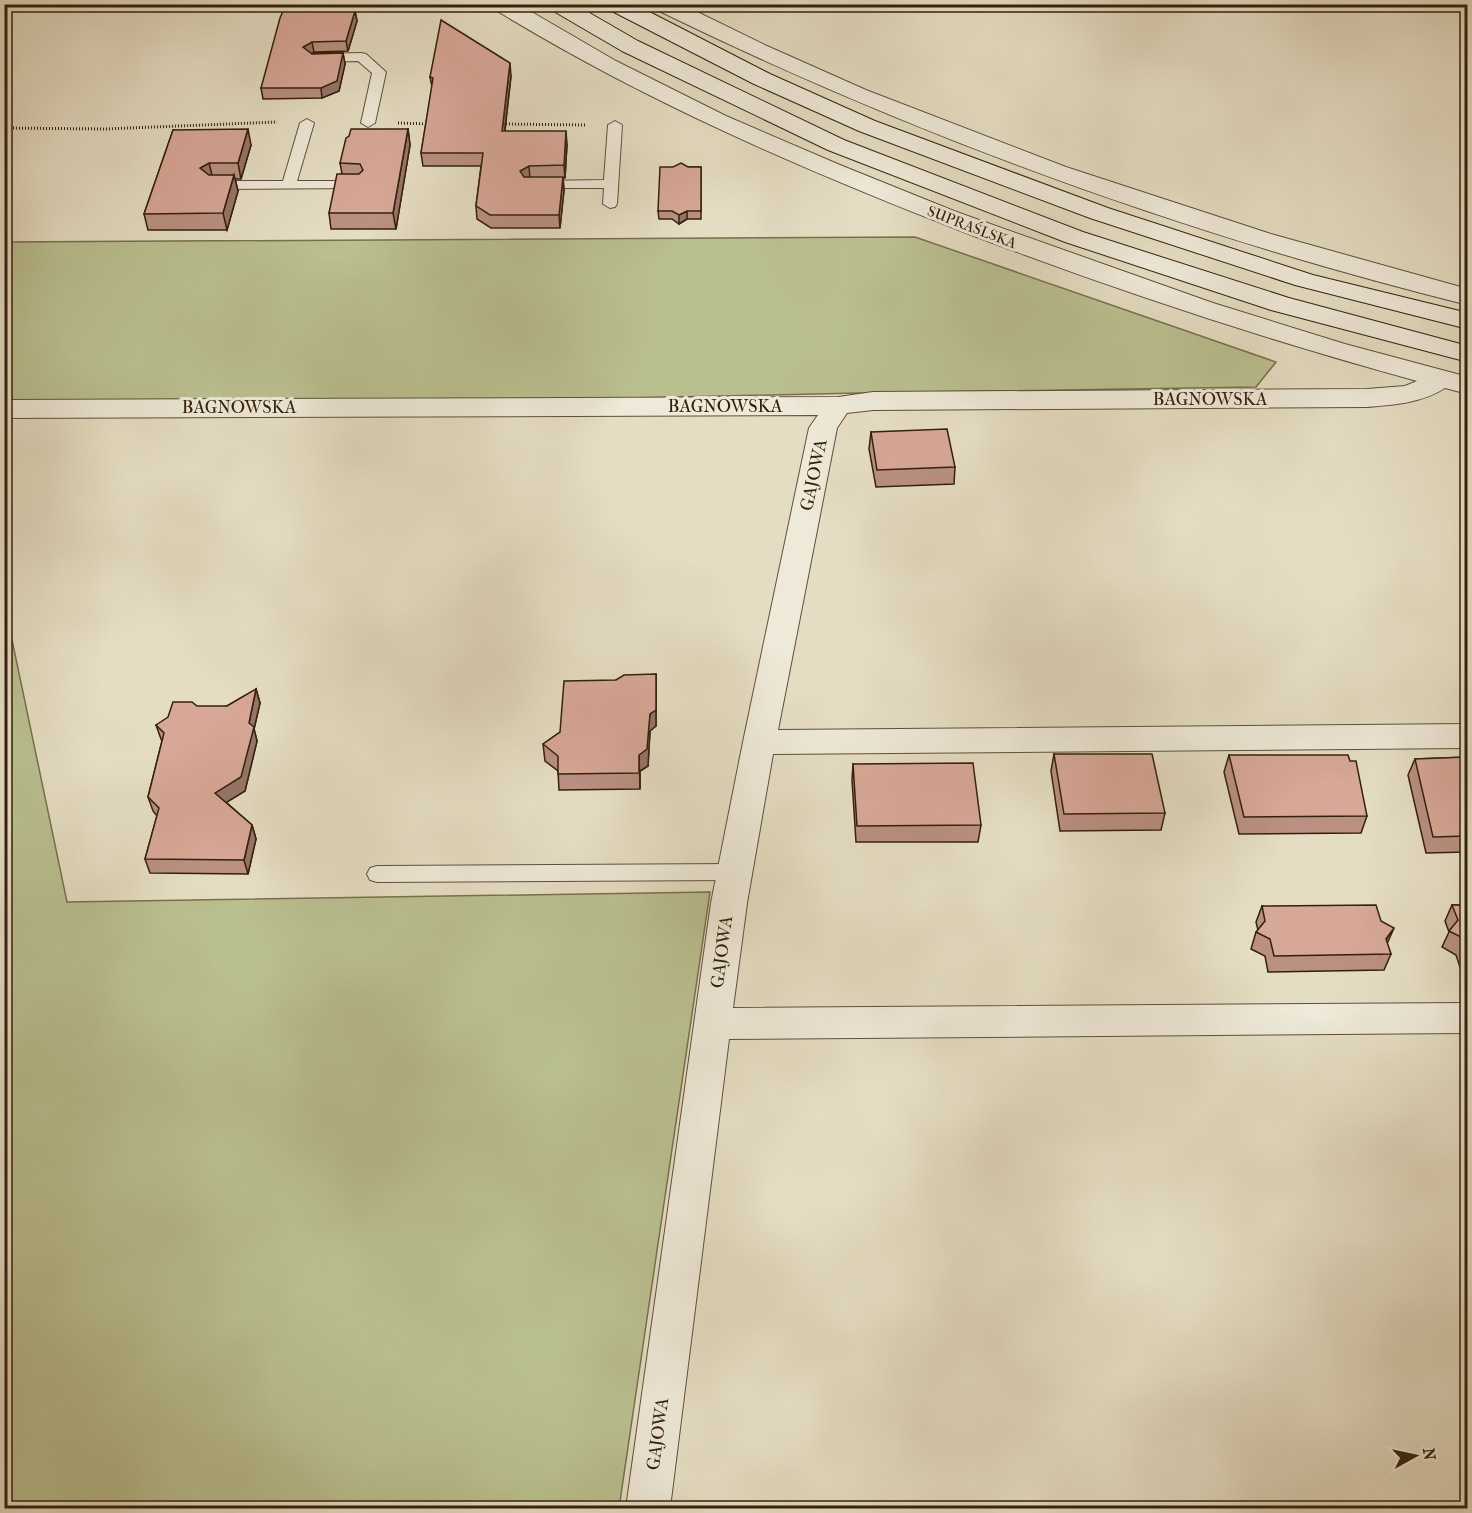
<svg xmlns="http://www.w3.org/2000/svg" width="1472" height="1513" viewBox="0 0 1472 1513" font-family="'IM FELL French Canon',serif">
  <rect width="100%" height="100%" fill="#e5ddc3"/>
  <filter id="stains"><feTurbulence type="fractalNoise" baseFrequency=".00333" numOctaves="4"/><feColorMatrix values="0 0 0 0 .2 0 0 0 0 .09 0 0 0 0 .02 0 0 0 .5 -.17"/></filter>
  <radialGradient id="worn" r=".72"><stop offset=".6" stop-color="#630" stop-opacity="0"/><stop offset="1" stop-color="#630" stop-opacity=".3"/></radialGradient>
  <g fill="#babf90" stroke="#77704e" stroke-width="1.5">
    <polygon points="915,237 1276,362 1256,387 859,393 5,412 4,242"/>
    <polygon points="4,616 7,616 67,902 710,892 619,1508 5,1508"/>
  </g>
  <g fill="none" stroke-linecap="round" stroke-linejoin="round">
    <g stroke="#604f3a" stroke-width="2">
      <g id="lane">
        <polygon points="361,53 366,54 386,72 375,123 368,127 361,123 372,73 358,61 319,62 312,58 319,54"/>
        <polygon points="307,119 314,123 297,181 357,181 362,182 364,185 362,188 213,189 206,185 213,181 283,181 300,123"/>
        <polygon points="615,121 622,125 617,204 615,207 610,208 603,204 604,188 534,188 532,185 539,181 604,180 608,125"/>
        <polygon points="735,864 742,866 745,872 742,878 735,880 377,882 370,880 367,874 370,868 377,866"/>
      </g>
    </g>
    <g stroke="#604f3a" stroke-width="2">
      <g id="street">
        <path d="M492,4H518L616,61L726,116L840,165L954,211L1213,303L1345,344L1468,377V394L1445,388C1422,403 1393,405 1367,407L873,410L847,413L837,428L778,730L1468,724V748L773,754L747,903L733,1008L1468,1003V1033L729,1039L670,1508H626L711,903L743,742L809,428L818,415L4,418V400L838,397L873,392L1367,389L1405,386L1417,381C1267,340 1119,291 974,236C808,172 646,102 494,9Z"/>
        <path d="M653,4H681L767,46L866,90L1066,167L1271,234L1468,289V305C1187,235 915,136 655,9Z"/>
      </g>
    </g>
    <g stroke="#34200d" stroke-width="2">
      <g id="secondary">
        <polygon points="548,4 574,4 638,41 844,140 1083,232 1289,298 1468,346 1468,362 1271,310 1065,242 828,150 622,51 550,9"/>
        <polygon points="606,4 634,4 770,74 875,121 1108,208 1313,275 1468,313 1468,329 1295,285 1090,218 859,131 754,84 608,9"/>
      </g>
    </g>
    <g stroke="#34200d" stroke-width="3" stroke-dasharray="1 2" stroke-linecap="butt">
      <polyline points="398,123 430,124"/>
      <polyline points="503,124 586,125"/>
      <polyline points="4,128 105,129 277,122"/>
    </g>
    <use href="#lane" fill="#eee9d8" fill-rule="evenodd"/>
    <use href="#street" fill="#eee9d8" fill-rule="evenodd"/>
    <use href="#secondary" fill="#eee9d8" fill-rule="evenodd"/>
  </g>
  <g fill="#b99082" stroke="#34200d" stroke-width="1.5">
    <polygon points="298,4 339,4 337,11 355,11 357,21 348,51 314,52 311,53 343,53 345,64 339,91 322,98 263,99 261,88 296,11"/>
    <polygon points="511,76 505,131 567,144 565,178 563,178 564,190 560,228 491,228 477,219 476,206 481,166 423,166 421,153 432,87 430,77"/>
    <polygon points="408,129 410,145 396,229 331,229 329,213 342,174 340,163"/>
    <polygon points="173,130 251,145 241,179 235,179 238,191 227,230 148,230 144,214"/>
    <polygon points="688,167 701,167 701,219 687,219 679,224 672,219 659,219 658,211"/>
    <polygon points="871,432 955,467 954,484 876,487 869,449"/>
    <polygon points="656,674 656,726 650,731 648,766 640,771 640,789 559,790 558,771 545,761 543,744 560,732 616,680"/>
    <polygon points="256,689 260,703 254,729 257,741 245,791 226,802 252,825 256,839 248,874 150,873 145,859 157,816 153,811 148,797 162,741 161,739 156,725 227,706"/>
    <polygon points="1054,754 1165,813 1161,830 1060,831 1051,771"/>
    <polygon points="1229,755 1367,816 1361,833 1239,834 1224,772"/>
    <polygon points="1467,757 1467,852 1426,853 1408,775 1415,759"/>
    <polygon points="853,764 981,825 978,842 856,842 852,780"/>
    <polygon points="1452,905 1467,905 1467,970 1461,970 1456,955 1442,947 1449,932 1445,921"/>
    <polygon points="1262,906 1387,944 1391,954 1384,970 1268,972 1265,956 1251,949 1256,932 1258,930 1256,922"/>
  </g>
  <g fill="#96756a" stroke="#34200d" stroke-width="1.5">
    <polygon points="335,4 339,4 334,21 333,11"/>
    <polygon points="355,11 357,21 348,51 346,41"/>
    <polygon points="312,42 314,52 305,57 303,47"/>
    <polygon points="343,53 345,64 339,91 322,98 321,88"/>
    <polygon points="510,63 511,76 503,144 502,131"/>
    <polygon points="248,129 251,145 241,179 238,163"/>
    <polygon points="408,129 410,145 396,229 393,213"/>
    <polygon points="566,131 567,144 565,178 564,165"/>
    <polygon points="209,163 213,179 200,168"/>
    <polygon points="529,166 530,179 521,184 520,171"/>
    <polygon points="234,175 238,191 227,230 223,213"/>
    <polygon points="563,177 564,190 560,228 559,215"/>
    <polygon points="687,211 687,219 679,224 679,215"/>
    <polygon points="656,674 656,726 650,731 648,766 640,771 640,789 639,755 650,714"/>
    <polygon points="256,689 260,703 254,729 257,741 245,791 219,807 215,793 249,723"/>
    <polygon points="252,825 256,839 248,874 244,860"/>
    <polygon points="1394,928 1387,944 1380,955 1386,939"/>
  </g>
  <g fill="#d7a797" stroke="#34200d" stroke-width="1.5">
    <polygon points="298,4 335,4 333,11 355,11 346,41 312,42 303,47 312,54 343,53 337,81 321,88 261,88 280,18 283,11 296,11"/>
    <polygon points="441,20 510,63 502,131 566,131 564,165 529,166 520,171 524,177 563,177 559,215 490,215 476,206 483,153 421,153 433,78 430,77"/>
    <polygon points="248,129 238,163 209,163 200,168 209,175 234,175 223,213 144,214 173,130"/>
    <polygon points="351,129 408,129 393,213 329,213 337,174 359,174 363,170 360,164 340,163 346,138 349,136"/>
    <polygon points="681,163 688,167 701,167 701,211 687,211 679,215 672,211 658,211 660,167 673,167"/>
    <polygon points="947,429 955,467 877,470 871,432"/>
    <polygon points="656,674 656,710 650,714 647,749 639,755 639,773 558,774 558,756 543,744 560,732 564,681 616,680 624,675"/>
    <polygon points="256,689 249,723 254,727 241,777 215,793 252,825 244,860 145,859 159,808 148,797 164,733 156,725 168,717 173,702 192,702 197,706 227,706"/>
    <polygon points="1054,754 1152,754 1165,813 1064,814"/>
    <polygon points="1229,755 1348,755 1350,761 1356,761 1367,816 1244,817"/>
    <polygon points="1467,757 1467,836 1433,837 1415,759"/>
    <polygon points="973,763 981,825 857,826 853,764"/>
    <polygon points="1376,905 1381,921 1394,928 1386,939 1391,954 1274,956 1270,939 1256,932 1265,921 1262,906"/>
    <polygon points="1452,905 1467,905 1467,951 1463,938 1449,931 1458,920"/>
  </g>
  <g text-anchor="middle" dominant-baseline="central" stroke-width="6" stroke-linejoin="round" paint-order="stroke">
    <g font-size="15" fill="#34200d" stroke="#eee9d8">
      <text transform="translate(972 227) rotate(21)">SUPRAŚLSKA</text>
    </g>
    <g font-size="18" fill="#34200d" stroke="#eee9d8">
      <text x="1210" y="399">BAGNOWSKA</text>
      <text x="725" y="406">BAGNOWSKA</text>
      <text x="239" y="407">BAGNOWSKA</text>
      <text transform="translate(814 475) rotate(-78)">GAJOWA</text>
      <text transform="translate(722 952) rotate(-82)">GAJOWA</text>
      <text transform="translate(658 1434) rotate(-82)">GAJOWA</text>
    </g>
  </g>
  <rect width="1472" height="1513" fill="none" stroke="#e5ddc3" stroke-width="24"/>
  <rect x="6" y="6" width="1460" height="1501" fill="none" stroke="#34200d" stroke-width="3"/>
  <rect x="12" y="12" width="1448" height="1489" fill="none" stroke="#34200d" stroke-width="1.5"/>
  <g transform="translate(1415 1456) rotate(82)" stroke="#eee9d8" stroke-width="4.5" paint-order="stroke">
  <path d="M0-4.5L10 22L0 15L-10 22Z" fill="#34200d"/>
  <text y="-9" font-size="16" font-weight="bold" text-anchor="middle" fill="#34200d">N</text>
  </g>
  <rect width="100%" height="100%" filter="url(#stains)"/>
  <rect width="100%" height="100%" fill="url(#worn)"/>
</svg>
